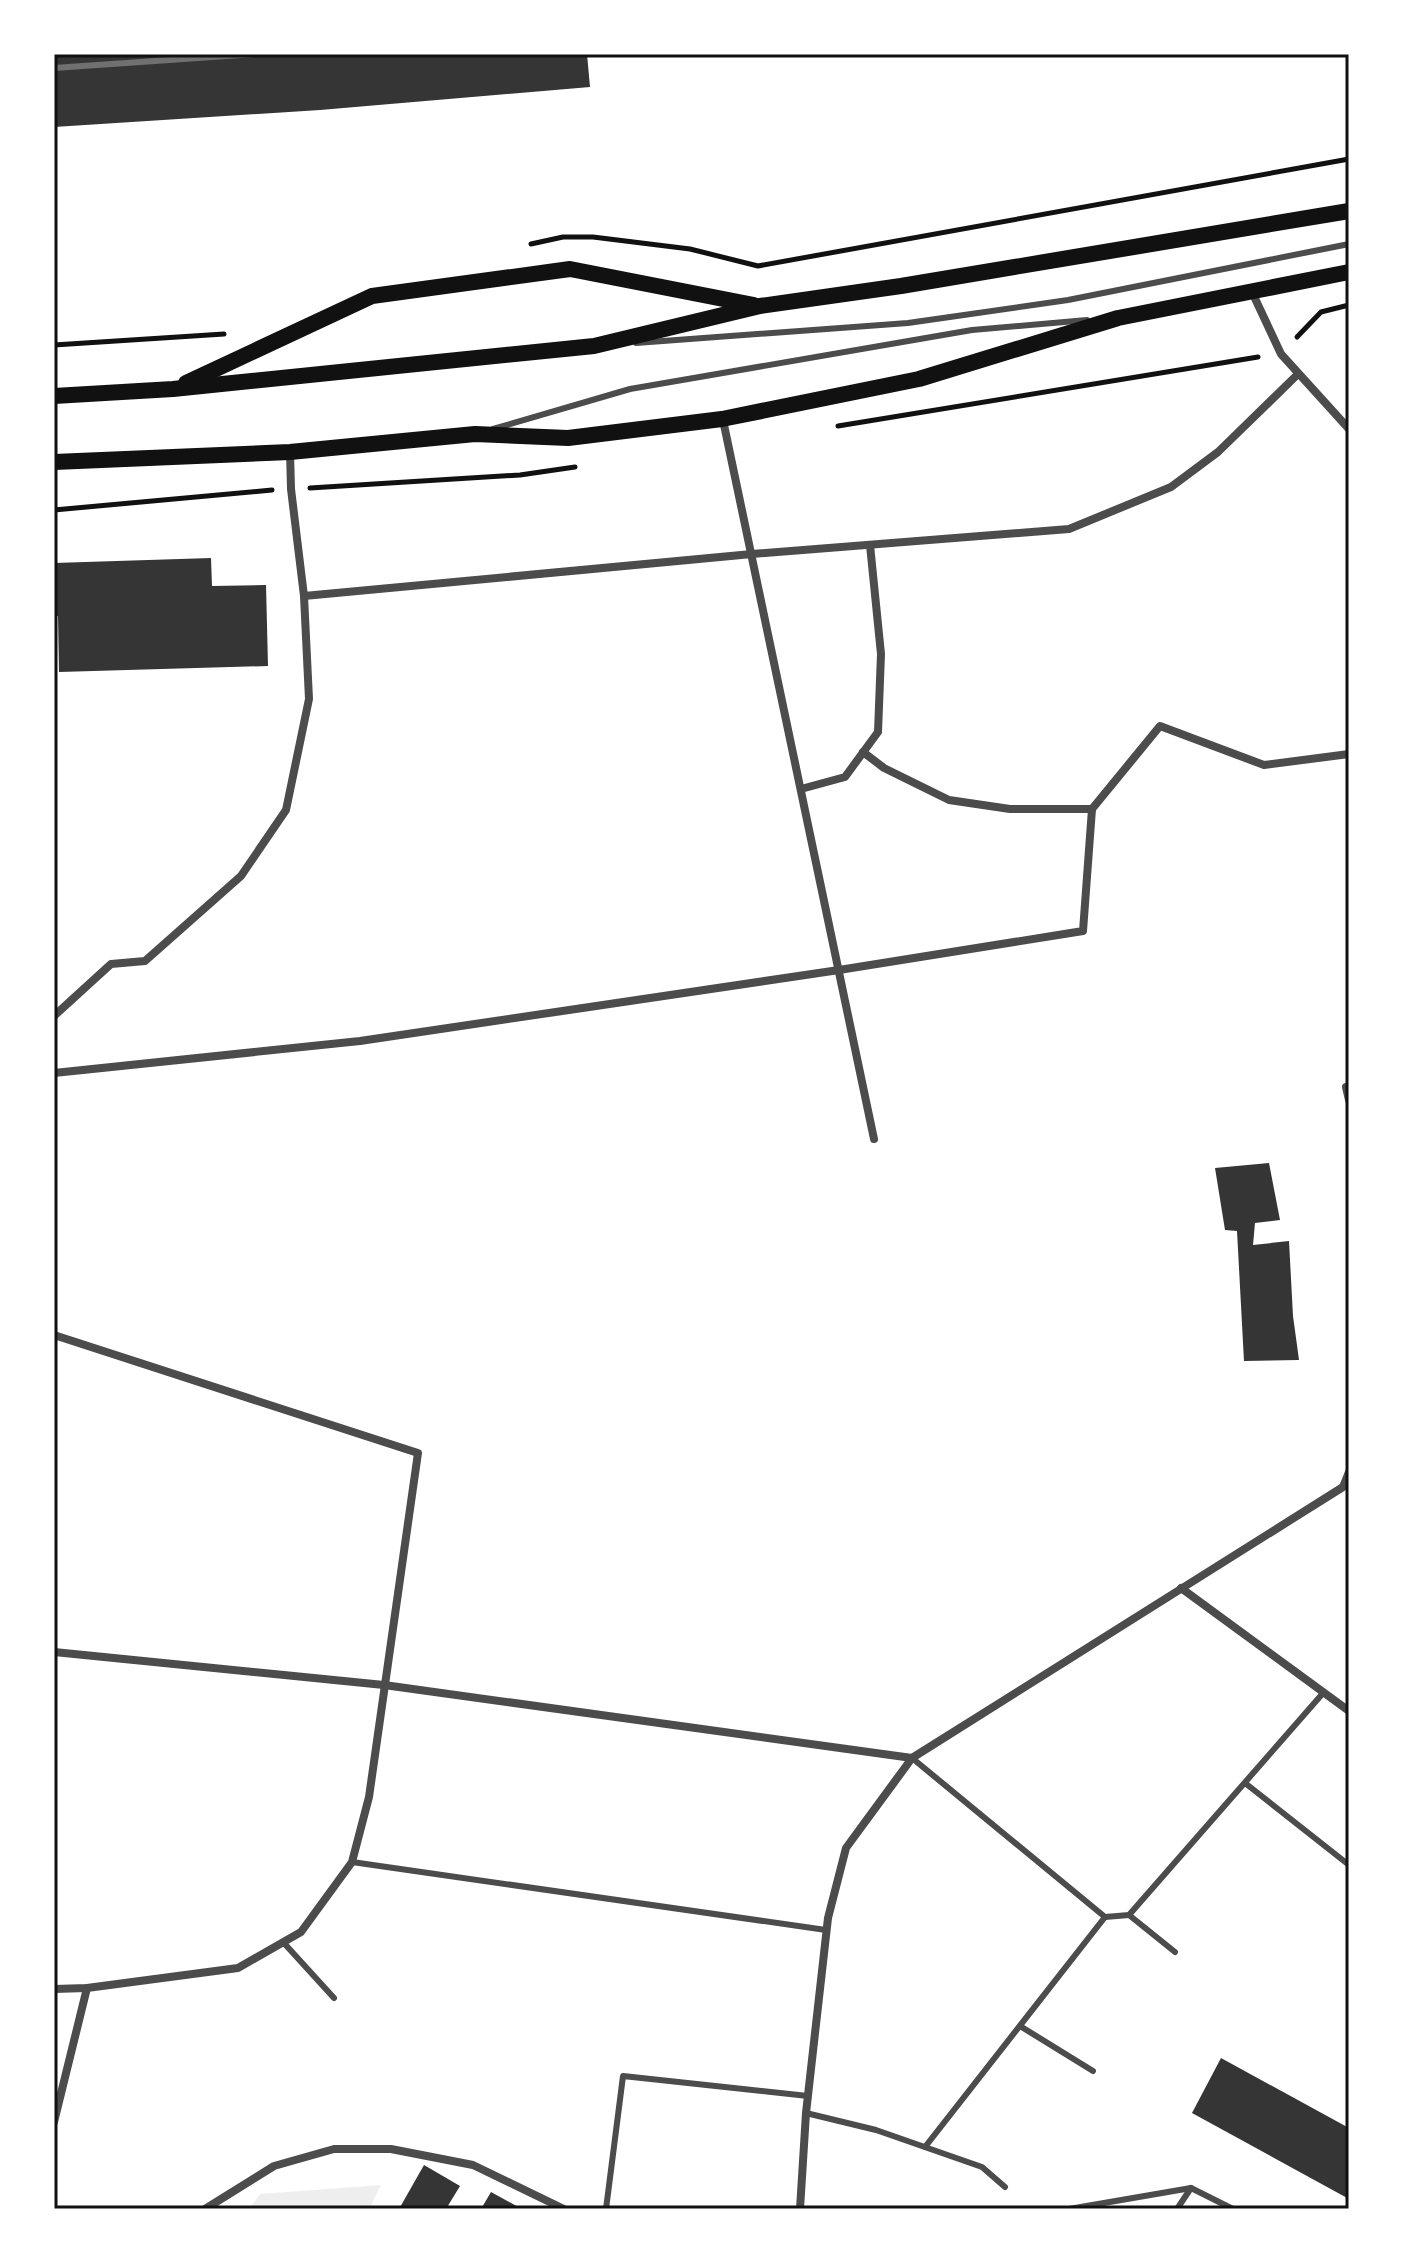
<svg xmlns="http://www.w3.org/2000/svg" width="1403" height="2263" viewBox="0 0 1403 2263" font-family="Lato,sans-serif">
  <rect width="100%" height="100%" fill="#fff"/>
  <polygon fill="#eee" points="381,2185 369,2209 249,2209 260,2194"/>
  <g fill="#353535">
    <polygon points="54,54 587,54 590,87 320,110 54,127"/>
    <polygon points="211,558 212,586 266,585 268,666 59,672 58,616 54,616 54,563"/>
    <polygon points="1269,1163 1280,1220 1255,1223 1253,1245 1289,1241 1293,1316 1299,1360 1244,1361 1237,1231 1225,1230 1215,1168"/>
    <polygon points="1221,2058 1349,2128 1349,2199 1192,2113"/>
    <polygon points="424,2165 460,2186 446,2209 399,2209"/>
    <polygon points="491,2192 522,2209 481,2209"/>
  </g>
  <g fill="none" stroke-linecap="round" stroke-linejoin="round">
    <g stroke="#111" stroke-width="5">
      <polyline points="531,244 563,237 593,237 690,249 758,266 1349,159"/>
      <polyline points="1297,337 1321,312 1349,305"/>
      <polyline points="54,345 224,334"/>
      <polyline points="838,426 1258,357"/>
      <polyline points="310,488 520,475 575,467"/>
      <polyline points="54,510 272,490"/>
    </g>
    <g stroke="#4c4c4c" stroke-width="6">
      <polyline points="636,343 908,323 1068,300 1349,244"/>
      <polyline points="493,429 630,389 972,330 1087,320"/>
      <polyline points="912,1758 1105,1917"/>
      <polyline points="1245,1783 1349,1865"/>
      <polyline points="352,1862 826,1930"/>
      <polyline points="1129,1915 1175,1952"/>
      <polyline points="283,1942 334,1998"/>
      <polyline points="1020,2026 1093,2071"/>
      <polyline points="806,2113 876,2130 982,2167 1005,2187"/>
      <polyline points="925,2147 1105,1917 1129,1915 1324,1692"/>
      <polyline points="606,2209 623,2076 808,2096"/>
      <polyline points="1069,2209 1191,2188 1233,2209"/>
      <polyline points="1177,2209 1191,2188"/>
    </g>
    <g stroke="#4c4c4c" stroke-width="8">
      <polyline points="1252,292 1281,354 1349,429"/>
      <polyline points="723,420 874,1139"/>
      <polyline points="304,596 752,554 1069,529 1171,487 1218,452 1298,374"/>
      <polyline points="863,752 884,768 949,800 1010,809 1092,809"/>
      <polyline points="801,789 845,777 878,732 881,654 870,545"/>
      <polyline points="54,1016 111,964 145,961 241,876 286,810 309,699 304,596 291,489 290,452"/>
      <polyline points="54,1073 360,1041 839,970 1083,931 1092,809 1160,726 1264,765 1349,754"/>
      <polyline points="1346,1087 1349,1100"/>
      <polyline points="54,1335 418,1453 369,1797 352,1862 301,1932 238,1968 87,1988 54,1989"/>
      <polyline points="1181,1588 1349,1711"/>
      <polyline points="54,1652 384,1685 912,1758"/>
      <polyline points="54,2122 87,1988"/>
      <polyline points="205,2209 274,2166 334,2149 391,2149 473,2165 564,2209"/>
      <polyline points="800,2209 806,2113 828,1918 846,1848 912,1758 1343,1487 1349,1472"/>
    </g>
    <g stroke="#111" stroke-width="16">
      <polyline points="186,383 372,296 570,269 754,305"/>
      <polyline points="54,396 173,389 594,346 760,306 901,286 1349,211"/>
      <polyline points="54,462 290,452 475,434 568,438 722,419 919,379 1118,318 1349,272"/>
    </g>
    <polyline stroke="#707070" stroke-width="6" points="54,68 257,54"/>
  </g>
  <rect width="1403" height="2263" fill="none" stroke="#ffffff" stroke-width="112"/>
  <rect x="56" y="56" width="1291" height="2151" fill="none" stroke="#111" stroke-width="3"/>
</svg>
